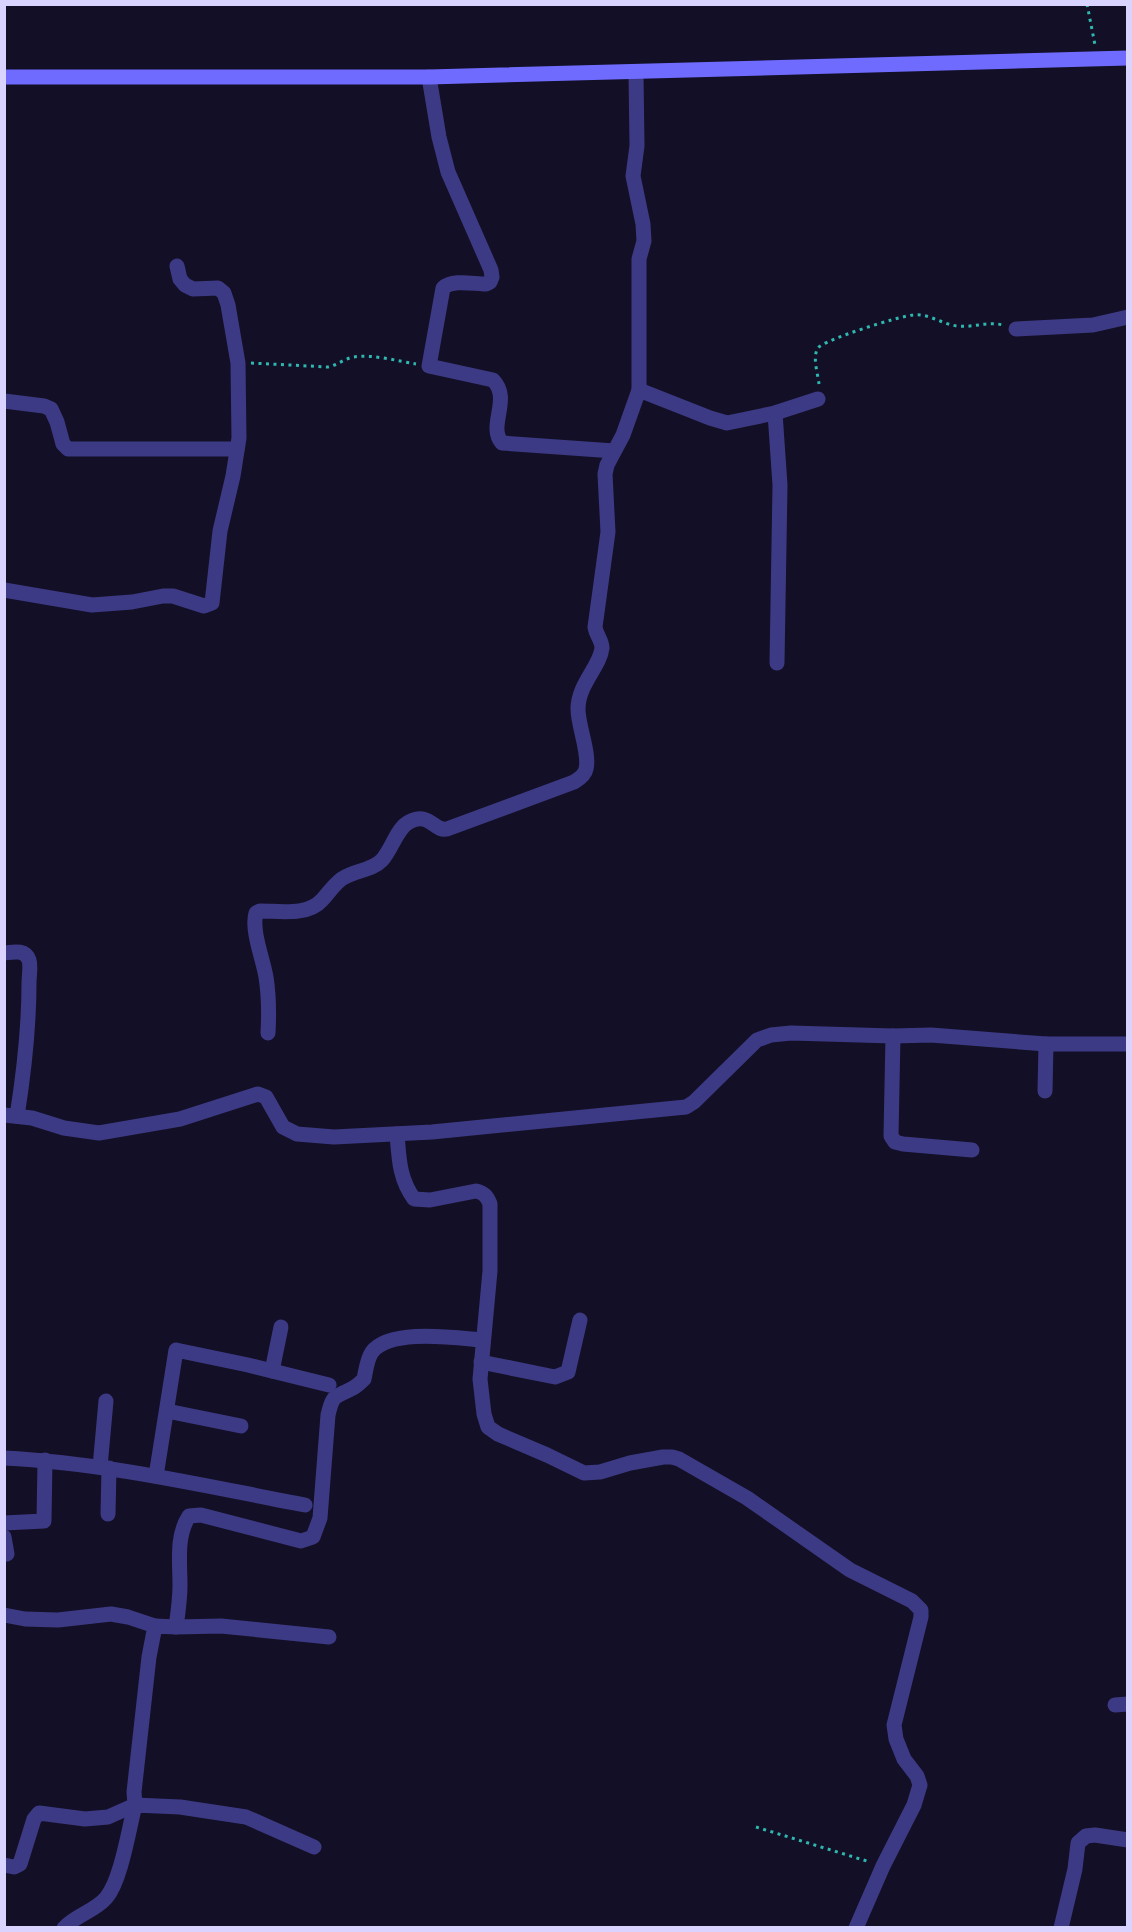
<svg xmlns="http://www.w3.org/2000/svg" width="1132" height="1932" viewBox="0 0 1132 1932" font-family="'Open Sans',sans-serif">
  <rect width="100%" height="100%" fill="#130f26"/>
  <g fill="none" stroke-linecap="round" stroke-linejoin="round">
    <g stroke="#2fb8b0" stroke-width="3" stroke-dasharray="3 4.5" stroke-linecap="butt">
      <polyline points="1087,4 1095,45"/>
      <path d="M251,363L328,367C338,365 345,358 354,357C372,354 398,361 416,364"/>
      <path d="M819,384C818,374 812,357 818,348C823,340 900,316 913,315C928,313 942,324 957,326C973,328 987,321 1003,325"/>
      <polyline points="756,1827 870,1862"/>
    </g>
    <g stroke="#3d3a85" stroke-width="15">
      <path d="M429,77L439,137L448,172L491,270L492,277L490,282L486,284C473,284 453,279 443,288L429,366L493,380C512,399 487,426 502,443L614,451"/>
      <polyline points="1016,329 1093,325 1128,317"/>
      <polyline points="639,390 710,418 727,423 775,413 818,399"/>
      <polyline points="4,401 44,406 51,409 57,422 63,444 68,449 237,449"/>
      <polyline points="775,413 780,485 777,663"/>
      <polyline points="4,590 92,605 132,602 163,596 173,596 204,606 212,603 220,531 233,476 239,438 238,363 228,305 224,293 218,288 193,289 185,285 180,279 177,266"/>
      <path d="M4,953C13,952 25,949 29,960C31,966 29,976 29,983C29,1027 24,1072 17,1116"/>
      <path d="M268,1033C269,1015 269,996 266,977C263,959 251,930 256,913L260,911C280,911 308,916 322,900C329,893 336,881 345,877C357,870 373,870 382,860C392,849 397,828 409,822C430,811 434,832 447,829L574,782C579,779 585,775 586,769C590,754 578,726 578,709C578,684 600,667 602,648C602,640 596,635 595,627L608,532L605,474L607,465L623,435L639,390V259L644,241L643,224L633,176L637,146L636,73"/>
      <polyline points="893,1036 891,1136 895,1142 903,1144 972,1150"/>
      <polyline points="1045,1091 1046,1044"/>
      <polyline points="4,1115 32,1118 64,1128 99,1133 180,1119 258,1094 266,1097 283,1127 297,1134 334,1137 432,1132 686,1107 694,1102 757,1040 771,1035 791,1033 893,1036 931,1035 1046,1044 1128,1044"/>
      <path d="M397,1134C399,1158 399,1178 414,1199L430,1200L476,1191C484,1193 487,1196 490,1204V1271L480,1379L484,1414L488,1427L498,1434L547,1455L584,1473L600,1472L630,1463L663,1457H672L679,1459L747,1498L850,1570L912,1601L921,1610V1617L894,1725L896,1739L904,1759L917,1776L920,1785L914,1805L883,1866L856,1928"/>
      <polyline points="481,1362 555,1377 568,1372 580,1320"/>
      <polyline points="272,1371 281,1327"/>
      <polyline points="167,1411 241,1426"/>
      <path d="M4,1458C106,1463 205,1486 305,1505"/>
      <polyline points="100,1467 106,1401"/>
      <polyline points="156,1476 176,1350 248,1365 329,1385"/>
      <polyline points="108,1514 109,1468"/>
      <polyline points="4,1523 44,1521 45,1460"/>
      <polyline points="4,1537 7,1554"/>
      <polyline points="4,1615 25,1619 58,1620 111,1614 128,1617 155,1626"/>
      <polyline points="176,1627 221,1626 329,1637"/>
      <polyline points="1115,1705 1128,1704"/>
      <path d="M4,1865L14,1867L20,1864L34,1819L39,1813L85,1819L108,1817L135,1805L134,1792L149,1657L155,1626L176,1627C178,1613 180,1600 180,1585C180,1562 176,1536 189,1516L201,1515L301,1541L313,1537L320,1518L328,1415C333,1393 335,1398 353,1388C357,1386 361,1382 364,1379C366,1370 367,1359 372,1352C390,1328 456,1338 483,1340"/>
      <path d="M64,1928C76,1915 95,1911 106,1898C121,1881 129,1828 135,1805L180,1807L246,1817L314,1847"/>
      <polyline points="1061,1928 1075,1869 1078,1843 1086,1836 1095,1835 1128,1840"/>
    </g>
    <polyline stroke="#6f6bff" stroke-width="15" points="4,77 429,77 1128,58"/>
  </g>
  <rect width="1132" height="1932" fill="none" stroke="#d9d4ff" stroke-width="12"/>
</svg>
